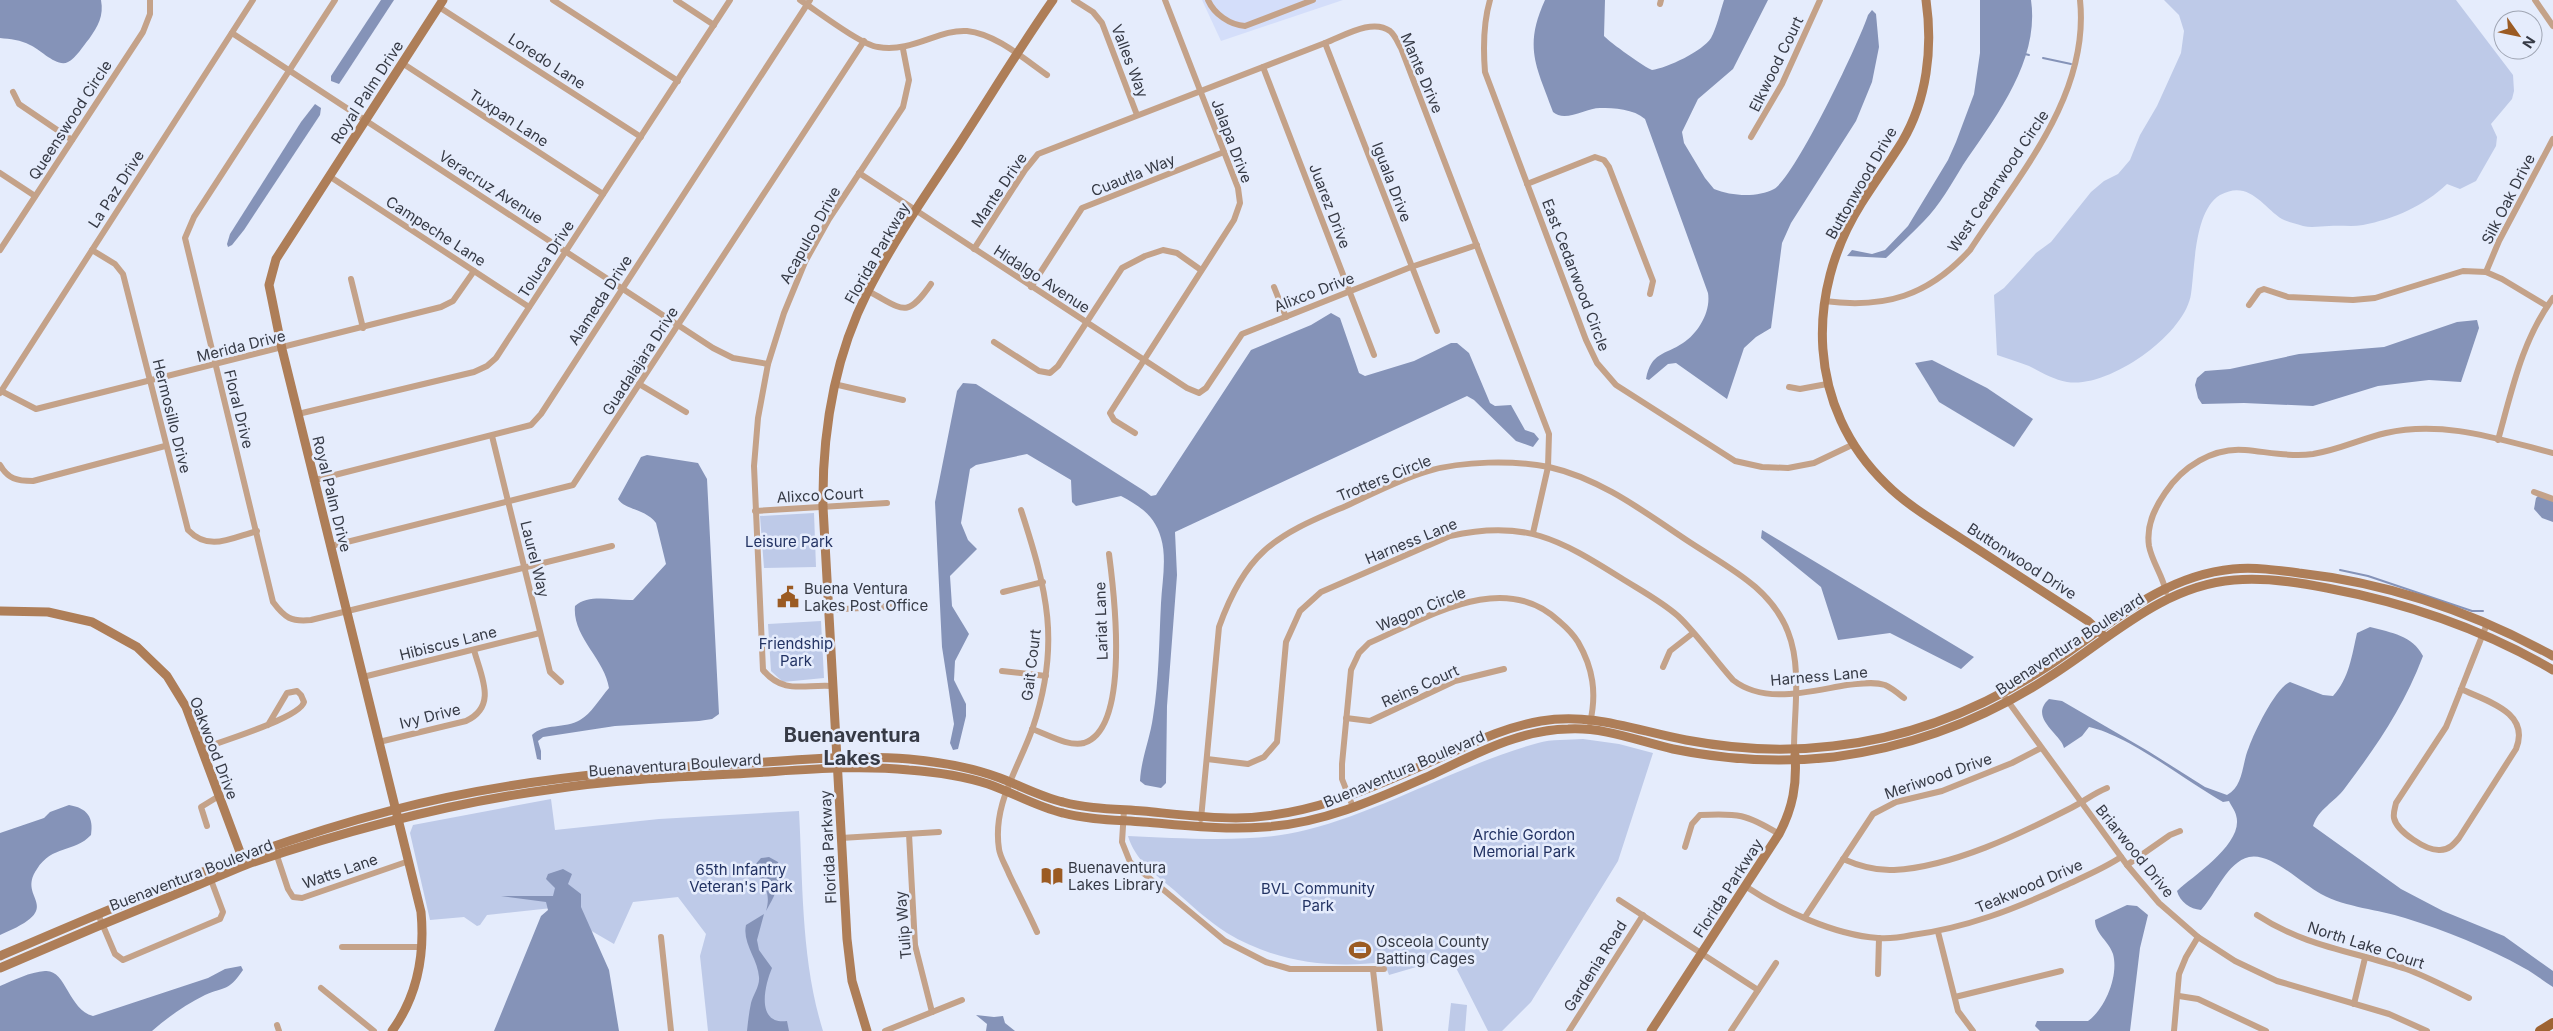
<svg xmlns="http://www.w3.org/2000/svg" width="2553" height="1031" viewBox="0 0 2553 1031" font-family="Inter,sans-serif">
  <rect width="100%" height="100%" fill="#e5ecfc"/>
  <polygon fill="#d4defa" points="1202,0 1343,0 1221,41"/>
  <g fill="#becae8">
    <path d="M2164,0H2456L2513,75L2514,91L2512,99L2491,124L2497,137L2496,146L2476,181L2460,189L2447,184C2424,206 2394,219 2363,225C2352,227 2341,225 2329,226C2321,226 2312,228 2303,226C2297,224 2287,222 2282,219C2263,207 2249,179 2220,195C2194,211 2195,267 2191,294C2185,335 2108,389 2067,382C2054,380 2041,372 2029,366C2019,362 2008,359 1997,355L1994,295L2004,288L2036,253L2051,242L2091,192L2104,181L2118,174L2130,160L2140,135L2157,106L2181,53L2184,31L2179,15Z"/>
    <polygon points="814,513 816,567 764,568 760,516"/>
    <polygon points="821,621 824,678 783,682 771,671 768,624"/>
    <path d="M1583,739L1619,744L1653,753L1618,861L1531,1002L1502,1031H1488L1449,954L1423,965L1389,975L1384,962C1330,969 1275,962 1227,933C1208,921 1191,905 1174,890C1155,874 1135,860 1128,836C1182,838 1254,844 1306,830C1386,810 1458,765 1538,743C1551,739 1569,740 1583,739Z"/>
    <path d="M551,799L555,830L659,819L799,811C803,884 801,960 823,1031H708L700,956L706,934L678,897L633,902L614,944L552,908L487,915L480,925L477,926L464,917L430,920L410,833L413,825Z"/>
    <polygon points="1451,1003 1467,1005 1465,1031 1448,1031"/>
  </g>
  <g fill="#8593b8">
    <path d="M0,0H101C104,16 98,26 89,39C83,46 76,58 68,62C57,68 40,49 30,45C21,40 10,39 0,38Z"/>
    <polygon points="381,0 394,0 345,75 339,84 331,81 331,76"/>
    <path d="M1545,0H1605L1604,36C1609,42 1646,68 1652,70C1667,68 1703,51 1711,38C1717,27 1720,12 1724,0H1768L1733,69L1698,99L1682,132L1684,143L1705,178L1714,189C1731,196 1757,198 1774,189C1795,177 1859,43 1868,15L1872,10L1876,14L1879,47L1872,82L1856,121L1791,223L1782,243L1771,328L1756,337L1744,348L1727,399L1676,363L1668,364L1649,380L1646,379C1651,352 1665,355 1683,343C1698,333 1711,312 1708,293L1645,119C1634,109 1614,108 1600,108C1586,108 1565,123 1553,112C1537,67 1523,48 1545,0Z"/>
    <path d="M1980,0H2031C2040,61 1995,118 1963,165C1952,183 1939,206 1924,221C1912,233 1899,246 1886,258L1847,256L1852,250L1872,254L1885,250L1908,226L1948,160L1956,142L1974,94L1980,53Z"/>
    <polygon points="315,104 321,108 320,115 244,230 232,245 228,247 227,244 230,234 301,122"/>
    <path d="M1331,313L1340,318L1359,373L1365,376L1414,361L1451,343H1457L1469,353L1490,403L1495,406L1511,405L1525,430L1534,433L1539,439L1533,447L1516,441L1474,400L1467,396L1175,532L1177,575L1167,706L1166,783L1161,788L1145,785L1140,781C1141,759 1150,739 1153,717C1159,680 1159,641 1161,603C1162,583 1167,558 1161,538C1155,516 1140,506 1121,496L1076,506L1072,502L1071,480L1027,454L976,465L970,469L961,523L968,540L977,549L950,576L952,606L969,634L955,661L954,680L966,704V716L958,749L953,750L950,743L954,724L942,647L935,502L957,391L963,383L976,384L1146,492L1151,496L1156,495L1251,350L1311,325Z"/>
    <polygon points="2477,320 2479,328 2461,382 2429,380 2378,386 2313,406 2244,403 2202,404 2198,398 2195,385 2197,378 2205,371 2230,369 2299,354 2384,347 2457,322"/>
    <polygon points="1932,360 1987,388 2033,419 2014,447 1939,402 1915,363"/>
    <path d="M647,455L698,463L707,479L719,714L712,719L699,721L615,726L543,737L538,741L541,751V760L537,759L532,735C544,723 565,729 580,720C591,714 600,698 609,688C605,659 572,637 575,606C589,593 615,601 633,600L666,564L656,523C646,509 625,510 618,499L641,457Z"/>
    <polygon points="2539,495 2553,497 2553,522 2542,518 2534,509 2536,498"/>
    <polygon points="1762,530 1974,657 1961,669 1890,633 1838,640 1821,587 1761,538"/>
    <path d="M2370,627C2392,633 2412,635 2423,656C2403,708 2378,744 2345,788C2334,803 2319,808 2313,826L2401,889L2443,911L2504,936L2553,971V987C2543,981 2534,973 2524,968C2487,947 2446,931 2405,918C2378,909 2347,908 2321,894C2302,884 2271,852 2249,857C2227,862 2216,894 2201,910C2190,909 2180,902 2177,891C2194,875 2245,843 2236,815C2235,810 2231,806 2229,801L2223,802C2186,781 2128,735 2089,727L2082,736L2064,748C2061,734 2028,718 2049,699L2062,701L2148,751L2205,787L2227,795C2244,786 2242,762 2249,747C2255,731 2275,689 2290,682L2323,695L2333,696C2349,679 2352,655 2357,633Z"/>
    <path d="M69,805C87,808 94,817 91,835C74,853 52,845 37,869C15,900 70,906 0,935V833L44,818L50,812Z"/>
    <path d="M769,857L778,862C780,885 777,892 766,911C772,891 762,883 754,866L761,858Z"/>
    <polygon points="563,869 572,874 568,884 581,894 581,907 609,970 619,1031 494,1031 541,916 548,910 546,902 501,896 553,896 555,888 546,879 548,874"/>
    <path d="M2127,905L2137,906L2148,915L2140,948L2130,1031H2040L2035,1026L2037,1021H2088C2105,1009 2119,976 2113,954C2109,941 2095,934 2095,920Z"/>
    <path d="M764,914L757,940L759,950L772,968C764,987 756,1025 787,1021L789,1031H747C748,1022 749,1012 751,1003C753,995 760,986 759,977C758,959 742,943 746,925Z"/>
    <path d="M241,966L243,970C228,992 225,986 205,995C185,1005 168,1017 152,1031H0V986C14,980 30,972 45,971C66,969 68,1009 93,1016L208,978L225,969Z"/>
    <polygon points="976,1015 994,1017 1003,1016 1005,1023 1015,1031 986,1031 987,1024"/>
  </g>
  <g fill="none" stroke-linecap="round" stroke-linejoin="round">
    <g stroke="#8593b8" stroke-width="2">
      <polyline points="2025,54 2029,55"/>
      <polyline points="2043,58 2071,64"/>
      <polyline points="2340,570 2368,576 2472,611 2483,611"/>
    </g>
    <g stroke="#c4a289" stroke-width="6">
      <path d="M335,0L194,217L185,238L273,602C285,618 291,622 311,620L612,546"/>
      <polyline points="553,0 678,81"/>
      <polyline points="676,0 714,25"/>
      <path d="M800,0C817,11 861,45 878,47C912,53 939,29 967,31C996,34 1024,59 1047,75"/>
      <polyline points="1074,0 1093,12 1102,23 1137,115"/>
      <path d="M1208,0C1214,14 1230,25 1245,26L1313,0"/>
      <path d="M1490,0C1483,24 1483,47 1485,72L1586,340L1597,363L1616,385L1735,461L1762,467L1788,468L1814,463L1854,444"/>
      <polyline points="2535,0 2553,26"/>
      <polyline points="1660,4 1661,0"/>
      <polyline points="439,7 641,137"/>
      <polyline points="232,33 713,348 733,358 768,364"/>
      <polyline points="1325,43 1437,331"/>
      <polyline points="402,63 603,194"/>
      <polyline points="1263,67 1374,355"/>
      <polyline points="13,92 19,104 72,140"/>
      <polyline points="1751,137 1782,84 1820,0"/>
      <polyline points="0,173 35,196"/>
      <polyline points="859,173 1187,388 1199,393 1206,388 1242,334 1411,267 1477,245"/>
      <polyline points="329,176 529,307"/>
      <polyline points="1527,184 1595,157 1604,160 1609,167 1653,281 1650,294"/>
      <path d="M974,249L1025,170L1038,154L1325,43C1344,36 1372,18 1390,31C1395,35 1398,43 1401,48L1549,434L1548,467L1533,533"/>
      <polyline points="0,250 143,32 150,14 150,0"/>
      <path d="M92,250L115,264L123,274L188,530C209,552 231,538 257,531"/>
      <polyline points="2486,272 2499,241 2553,139"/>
      <polyline points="351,279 363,328"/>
      <polyline points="1031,287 1082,208 1224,152"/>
      <polyline points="1274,287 1286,317"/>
      <path d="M868,291C903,309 906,320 931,284"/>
      <path d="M1824,301C1885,309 1928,296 1970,250C2019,175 2090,95 2080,0"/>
      <polyline points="2249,305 2259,291 2264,289 2288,297 2353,300 2375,298 2463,271 2486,272 2502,279 2547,306"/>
      <polyline points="994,342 1039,371 1050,373 1058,366 1122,268 1145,256 1163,250 1177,253 1201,270"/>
      <polyline points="639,384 686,412"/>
      <polyline points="834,384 903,400"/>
      <polyline points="1789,387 1800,389 1827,384"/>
      <polyline points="1,391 36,409 441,307 453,301 474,271"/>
      <polyline points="0,393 253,0"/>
      <polyline points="298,414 474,372 487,366 496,358 730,0"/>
      <polyline points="1135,433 1114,420 1110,413 1234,220 1240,203 1238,188 1165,0"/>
      <polyline points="492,436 550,672 561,682"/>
      <path d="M2498,440C2512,390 2522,340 2553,298"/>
      <path d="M0,465C8,479 17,481 33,481L165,446"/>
      <polyline points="315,480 531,425 541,414 810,0"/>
      <polyline points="2534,492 2553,499"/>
      <path d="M1021,510C1047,590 1061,644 1033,727C1019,768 992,804 999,849C1000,857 1006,866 1009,874C1018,893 1028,912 1037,932"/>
      <polyline points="755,511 887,503"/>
      <polyline points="331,546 573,485 864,41"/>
      <polyline points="1003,592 1043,582"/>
      <path d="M2166,592C2163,576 2152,562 2149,546C2146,526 2154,509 2165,493C2182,467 2213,447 2245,450C2268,452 2290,457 2313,454C2339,450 2360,439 2386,433C2443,420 2498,439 2553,453"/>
      <polyline points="828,610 894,606"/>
      <polyline points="1663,667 1670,651 1693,633"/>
      <polyline points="1002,671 1046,676"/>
      <polyline points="363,677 540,633"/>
      <path d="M832,686C804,684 784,695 763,670L754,466L758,418L768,364L784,313L805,262L829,219L903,107L909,80L903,49"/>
      <path d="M2461,689C2486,701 2531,712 2516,749L2459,838C2454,844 2449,850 2440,850C2427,851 2397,832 2394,818C2393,813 2395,808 2396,803L2446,727C2460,693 2473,658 2487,624"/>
      <polyline points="2002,693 2127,865 2159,903 2198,937 2235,961 2277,981 2389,1014 2427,1031"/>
      <polyline points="1346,718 1370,721 1455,681 1504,669"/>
      <path d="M1032,729C1047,734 1068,747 1084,743C1131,728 1114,592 1109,554"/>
      <path d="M379,742L466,721C498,706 481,676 474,650"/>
      <path d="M201,749C220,742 300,718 304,702L301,695L297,691L287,693L268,725"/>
      <path d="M1207,759L1248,764L1264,757L1277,742L1286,642L1300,611L1321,592L1450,536C1524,519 1559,539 1621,578C1640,590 1661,601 1678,616C1698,635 1714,659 1733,680C1765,705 1810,691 1847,685C1860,684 1873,681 1885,685C1892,688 1899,694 1904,698"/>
      <path d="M1353,807L1342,779V764L1351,670L1359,653L1369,643C1427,618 1504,568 1560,622C1567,628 1573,634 1578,642C1593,668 1597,693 1590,723"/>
      <polyline points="1124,810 1122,842 1130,862 1225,941 1266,962 1290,969 1384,969"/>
      <path d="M1201,819L1219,627C1229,599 1242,571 1264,551C1287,530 1318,518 1346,506C1372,494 1400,479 1428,471C1463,461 1513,460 1549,467C1602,479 1647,514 1691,543C1729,568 1771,588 1788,632C1802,667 1794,712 1794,749"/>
      <polyline points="207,826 201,807 219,796"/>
      <polyline points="909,834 915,945 932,1012"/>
      <polyline points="841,838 939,832"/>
      <path d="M1685,847L1692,824L1700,815C1738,813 1746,814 1779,834"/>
      <polyline points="277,856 288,889 293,897 302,898 409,861"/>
      <path d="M1843,859C1859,866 1876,871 1894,870C1952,867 2020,834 2071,808C2083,802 2094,793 2107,788"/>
      <polyline points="2127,865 2170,835 2180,831"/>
      <path d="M1745,886C1781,910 1834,935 1878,938C1889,939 1902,937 1912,935C1966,928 2015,909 2064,886C2083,877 2103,869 2121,857"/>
      <polyline points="1619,900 1758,990"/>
      <polyline points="98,914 115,954 123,960 220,919 223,912 211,880"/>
      <path d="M2257,915C2306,947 2353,951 2406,969C2428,977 2448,988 2469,998"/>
      <polyline points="1805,917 1873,814 1896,802 1942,791 2012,763 2041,748"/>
      <polyline points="1938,932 1958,1011 1973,1031"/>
      <polyline points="661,937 671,1031"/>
      <polyline points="342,947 423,947"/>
      <polyline points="1373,970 1380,1031"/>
      <polyline points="1878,974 1879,938"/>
      <polyline points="321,988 374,1031"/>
      <polyline points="2179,996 2198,999 2266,1031"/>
      <polyline points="1955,997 2061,971"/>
      <polyline points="2354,1004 2365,958"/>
      <polyline points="277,1025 279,1031"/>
      <polyline points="885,1031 962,1000"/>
      <polyline points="1569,1031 1643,915"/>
      <polyline points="1731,1031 1776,963"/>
      <polyline points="2174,1031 2179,974 2186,957 2198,937"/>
    </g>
    <g stroke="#ae7e58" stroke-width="9">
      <path d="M1926,0C1933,48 1927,100 1902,142C1889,163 1874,183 1861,204C1805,293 1807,408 1886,484C1909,507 1938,523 1965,541C2006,568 2047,594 2088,621L2102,634"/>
      <polyline points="0,611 48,612 92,622 137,647 167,676 186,707 243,860"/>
      <path d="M0,956C128,901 255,846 389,811C503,781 618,770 735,764C792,761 851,754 909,759C940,762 971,767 1000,778C1021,786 1041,797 1063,802C1088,809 1116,809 1143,811C1174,814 1205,818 1236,818C1315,817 1382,783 1453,752C1481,739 1510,726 1541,721C1592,712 1637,731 1686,740C1734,749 1784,752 1833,746C1909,738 1981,709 2045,668C2105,629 2159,576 2233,569C2255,567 2277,570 2299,573C2388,583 2475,613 2553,656"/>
      <path d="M0,968C62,941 124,915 186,890C207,882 227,872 248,864C345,831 445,804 547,790C609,780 672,777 734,774C792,771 851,764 909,770C935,772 963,776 988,784C1014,793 1037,807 1063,813C1089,820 1117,820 1143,822C1183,825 1223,830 1264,827C1322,824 1377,799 1429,776C1474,755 1518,730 1568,729C1605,727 1638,741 1673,749C1726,760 1780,763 1834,757C1910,747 1981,721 2046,679C2106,642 2160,586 2234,580C2264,577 2297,582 2327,588C2407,603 2483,629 2553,670"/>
      <path d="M392,1031C418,995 425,955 421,912L282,349L269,285L276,259L443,0"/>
      <path d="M867,1031L852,981L847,939L823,507C822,432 834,358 868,291C894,240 927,193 958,146C990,97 1020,47 1053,0"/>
      <path d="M1651,1031L1779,834C1793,808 1797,784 1795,755"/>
    </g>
    <polyline stroke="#9e6332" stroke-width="10" points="2540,1031 2553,1023"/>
  </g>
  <defs>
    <g id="civic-bare" transform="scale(1.725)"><path d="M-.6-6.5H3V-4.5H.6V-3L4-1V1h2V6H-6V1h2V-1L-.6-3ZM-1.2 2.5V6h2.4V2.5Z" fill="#9b5b23" stroke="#e5ecfc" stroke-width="2.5" paint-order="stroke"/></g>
    <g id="library-bare" transform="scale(1.725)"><path d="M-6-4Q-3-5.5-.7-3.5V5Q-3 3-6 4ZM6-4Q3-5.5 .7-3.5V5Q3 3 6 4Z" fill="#9b5b23" stroke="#e5ecfc" stroke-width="2.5" paint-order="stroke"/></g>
    <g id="stadium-bare" transform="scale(1.725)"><path d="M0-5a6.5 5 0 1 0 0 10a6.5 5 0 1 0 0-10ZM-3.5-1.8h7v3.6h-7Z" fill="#9b5b23" stroke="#e5ecfc" stroke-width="2.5" paint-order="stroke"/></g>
  </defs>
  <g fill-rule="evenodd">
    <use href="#civic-bare" x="788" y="597"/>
    <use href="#library-bare" x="1052" y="876"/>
    <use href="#stadium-bare" x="1360" y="950"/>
  </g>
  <g text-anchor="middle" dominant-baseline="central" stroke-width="5" stroke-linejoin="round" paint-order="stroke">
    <g font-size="15" fill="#363a45" stroke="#e5ecfc">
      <text transform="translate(547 61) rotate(33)">Loredo Lane</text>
      <text transform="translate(1130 61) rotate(69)">Valles Way</text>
      <text transform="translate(1776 64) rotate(-64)">Elkwood Court</text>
      <text transform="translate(1422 73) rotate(67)">Mante Drive</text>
      <text transform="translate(367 92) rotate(-57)">Royal Palm Drive</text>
      <text transform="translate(509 118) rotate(33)">Tuxpan Lane</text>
      <text transform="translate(70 120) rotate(-57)">Queenswood Circle</text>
      <text transform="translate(1232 141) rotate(69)">Jalapa Drive</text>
      <text transform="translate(1133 175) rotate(-22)">Cuautla Way</text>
      <text transform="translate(1998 181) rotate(-56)">West Cedarwood Circle</text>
      <text transform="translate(1392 182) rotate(69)">Iguala Drive</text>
      <text transform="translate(1861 183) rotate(-60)">Buttonwood Drive</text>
      <text transform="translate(491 187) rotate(33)">Veracruz Avenue</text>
      <text transform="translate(116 189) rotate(-57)">La Paz Drive</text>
      <text transform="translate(999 190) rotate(-56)">Mante Drive</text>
      <text transform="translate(2508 199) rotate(-63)">Silk Oak Drive</text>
      <text transform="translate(1330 206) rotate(69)">Juarez Drive</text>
      <text transform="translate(436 231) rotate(33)">Campeche Lane</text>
      <text transform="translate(810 235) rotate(-61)">Acapulco Drive</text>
      <text transform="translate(877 253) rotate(-60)">Florida Parkway</text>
      <text transform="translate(546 259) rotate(-57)">Toluca Drive</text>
      <text transform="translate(1576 275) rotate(69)">East Cedarwood Circle</text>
      <text transform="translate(1042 279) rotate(33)">Hidalgo Avenue</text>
      <text transform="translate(1314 292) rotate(-21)">Alixco Drive</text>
      <text transform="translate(600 300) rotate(-57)">Alameda Drive</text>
      <text transform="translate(241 346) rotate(-14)">Merida Drive</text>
      <text transform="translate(640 361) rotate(-57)">Guadalajara Drive</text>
      <text transform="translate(239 409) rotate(76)">Floral Drive</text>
      <text transform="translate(172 416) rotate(76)">Hermosillo Drive</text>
      <text transform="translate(1384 478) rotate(-22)">Trotters Circle</text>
      <text transform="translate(332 494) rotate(76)">Royal Palm Drive</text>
      <text transform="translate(820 495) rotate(-3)">Alixco Court</text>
      <text transform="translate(1411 541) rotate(-22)">Harness Lane</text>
      <text transform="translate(535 559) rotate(76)">Laurel Way</text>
      <text transform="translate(2022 561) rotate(33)">Buttonwood Drive</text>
      <text transform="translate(1421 609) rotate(-22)">Wagon Circle</text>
      <text transform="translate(1101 621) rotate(-92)">Lariat Lane</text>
      <text transform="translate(448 643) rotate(-14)">Hibiscus Lane</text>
      <text transform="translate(2070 644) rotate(-33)">Buenaventura Boulevard</text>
      <text transform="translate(1031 665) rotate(-83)">Gait Court</text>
      <text transform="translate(1819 676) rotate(-5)">Harness Lane</text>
      <text transform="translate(1420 686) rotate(-24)">Reins Court</text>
      <text transform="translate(430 716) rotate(-14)">Ivy Drive</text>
      <text transform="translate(214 748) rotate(69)">Oakwood Drive</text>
      <text transform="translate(675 765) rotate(-4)">Buenaventura Boulevard</text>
      <text transform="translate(1404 769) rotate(-23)">Buenaventura Boulevard</text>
      <text transform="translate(1938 776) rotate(-19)">Meriwood Drive</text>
      <text transform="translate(828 847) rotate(-93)">Florida Parkway</text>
      <text transform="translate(2135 851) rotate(51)">Briarwood Drive</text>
      <text transform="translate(340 871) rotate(-19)">Watts Lane</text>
      <text transform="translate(191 875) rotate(-21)">Buenaventura Boulevard</text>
      <text transform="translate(2029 886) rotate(-23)">Teakwood Drive</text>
      <text transform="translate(1728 888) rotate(-57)">Florida Parkway</text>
      <text transform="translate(903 925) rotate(-95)">Tulip Way</text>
      <text transform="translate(2366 945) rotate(18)">North Lake Court</text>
      <text transform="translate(1595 966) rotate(-58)">Gardenia Road</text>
    </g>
    <g font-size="15" fill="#233363" stroke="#e5ecfc">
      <text x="789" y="541">Leisure Park</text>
      <text x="796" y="643">Friendship<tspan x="796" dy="17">Park</tspan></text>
      <text x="1524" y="834">Archie Gordon<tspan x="1524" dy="17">Memorial Park</tspan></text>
      <text x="741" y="869">65th Infantry<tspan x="741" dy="17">Veteran's Park</tspan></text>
      <text x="1318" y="888">BVL Community<tspan x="1318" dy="17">Park</tspan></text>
    </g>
    <g font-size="15" fill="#363a45" stroke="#e5ecfc" text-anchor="start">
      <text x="804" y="588">Buena Ventura<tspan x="804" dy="17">Lakes Post Office</tspan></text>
      <text x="1068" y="867">Buenaventura<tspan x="1068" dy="17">Lakes Library</tspan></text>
      <text x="1376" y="941">Osceola County<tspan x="1376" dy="17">Batting Cages</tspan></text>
    </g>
    <g font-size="20" font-weight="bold" fill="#363a45" stroke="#e5ecfc">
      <text x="852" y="735">Buenaventura<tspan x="852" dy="23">Lakes</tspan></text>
    </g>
  </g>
  <g transform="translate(2518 35) rotate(123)"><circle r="24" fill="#e5ecfc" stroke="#9fa5b3"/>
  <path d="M0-4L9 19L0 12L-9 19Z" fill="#9b5b23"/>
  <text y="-8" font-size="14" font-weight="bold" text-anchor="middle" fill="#363a45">N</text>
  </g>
</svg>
